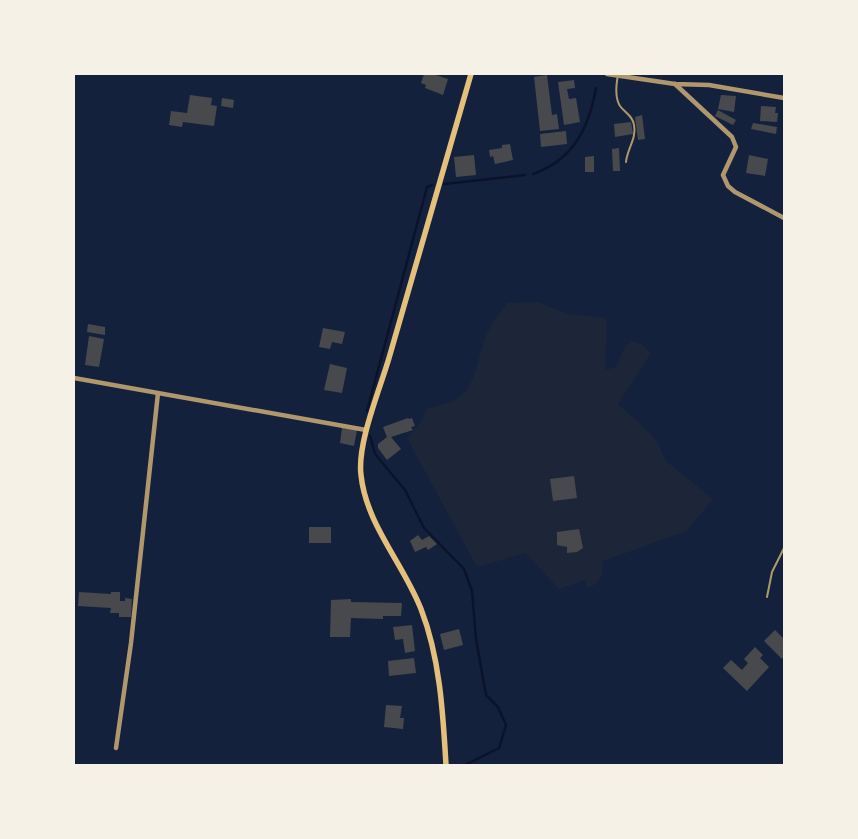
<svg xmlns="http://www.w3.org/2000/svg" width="858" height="839" viewBox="0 0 858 839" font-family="'Fira Sans Condensed',sans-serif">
  <rect width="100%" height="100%" fill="#14213d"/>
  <path fill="#1d2539" d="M537,302L569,314L605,318C610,336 603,353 606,370L616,367L625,346L632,341L642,345L651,353L618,404L648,431L659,445L665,460L713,499L687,531L603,561C603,575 602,582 588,588L585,580L559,589L525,553L477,567L407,438L420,423L428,408C441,405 454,403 464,393C476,380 478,358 484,342C489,326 497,315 508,303Z"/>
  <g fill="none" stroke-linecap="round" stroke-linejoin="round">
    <g stroke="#0b132b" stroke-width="2.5">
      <path d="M533,174C573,160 589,128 596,88"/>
      <polyline points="444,184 525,175"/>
      <polyline points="367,411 426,191 427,187 432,185"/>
      <polyline points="370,436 375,454 405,490 424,528 464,569 472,591 476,639 486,695 498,707 506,725 499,748 465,765"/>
    </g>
  </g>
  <g fill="#48494c">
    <polygon points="424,74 433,74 448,79 443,95 425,88 426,85 421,83"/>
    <polygon points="547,75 552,115 557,114 559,129 540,131 534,77"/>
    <polygon points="574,80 575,88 567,89 569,99 576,98 580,122 564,125 558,82"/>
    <polygon points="190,95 212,98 211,105 217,106 214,126 183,122 182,127 169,125 171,111 187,113"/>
    <polygon points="721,95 736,96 734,112 718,109"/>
    <polygon points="222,98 234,100 233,108 221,106"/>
    <polygon points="761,106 776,107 775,113 778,113 777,122 760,121"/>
    <polygon points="718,110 736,120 733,125 715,116"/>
    <polygon points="642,115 645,139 638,140 635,117"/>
    <polygon points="631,122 633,134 615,137 614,124"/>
    <polygon points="753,123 777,127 776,134 751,129"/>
    <polygon points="566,131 567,144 541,147 540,134"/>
    <polygon points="510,144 513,160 495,164 493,156 490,157 489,150 502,148 502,145"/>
    <polygon points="619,148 620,171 613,171 612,149"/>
    <polygon points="474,155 476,175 456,177 454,157"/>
    <polygon points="749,155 768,159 765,176 746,173"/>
    <polygon points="594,156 594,172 585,172 585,157"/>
    <polygon points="88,324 105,327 105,335 87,332"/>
    <polygon points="323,328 345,332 342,344 332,342 330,349 319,347"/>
    <polygon points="89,336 104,339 99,367 85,365"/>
    <polygon points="330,364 347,368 342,393 324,390"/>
    <polygon points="408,418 409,419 412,418 415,426 411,427 413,430 391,437 401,449 387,460 378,448 378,444 387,437 383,427"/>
    <polygon points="342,428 357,430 354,446 340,443"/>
    <polygon points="574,476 577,498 553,501 550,479"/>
    <rect x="309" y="527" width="22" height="16"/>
    <polygon points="579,529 583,548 577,552 567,553 567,547 557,545 557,532"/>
    <polygon points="418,535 422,540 429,536 437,544 428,550 426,547 415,552 410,541"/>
    <polygon points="79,592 111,594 111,592 120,592 120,601 125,601 125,598 132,599 131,617 119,617 119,613 110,613 111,608 78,606"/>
    <polygon points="351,599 351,602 402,603 401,616 383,616 383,619 351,618 350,637 330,637 331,600"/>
    <polygon points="412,625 415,651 405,653 403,639 395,640 393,627"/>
    <polygon points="459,629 463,645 444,650 440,634"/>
    <polygon points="775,630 784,639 784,656 782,659 764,641"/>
    <polygon points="755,647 763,655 760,658 769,667 747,691 723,668 731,660 742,670 748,663 744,659"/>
    <polygon points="414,658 416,673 389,676 388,661"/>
    <polygon points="386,705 402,706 400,718 404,718 403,729 384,727"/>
  </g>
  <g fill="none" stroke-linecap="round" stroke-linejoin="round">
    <g stroke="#b1986c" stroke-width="2">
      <path d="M618,75C616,85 615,98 620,106C625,113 633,116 634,125C637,138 627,149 626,162"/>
      <polyline points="767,597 772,572 784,548"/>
    </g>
    <g stroke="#b1986c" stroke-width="4.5">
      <polyline points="607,74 675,84 709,85 784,98"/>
      <polyline points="675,84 732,137 736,147 723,175 728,186 735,192 784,218"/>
      <polyline points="74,378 366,430"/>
      <polyline points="116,748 131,643 158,393"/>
    </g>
    <path stroke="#e5c07b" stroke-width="5.5" d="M446,765C443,713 440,658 421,609C403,563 366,524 361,475C357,443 380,389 389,358C417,263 443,168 471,74"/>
  </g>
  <rect width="858" height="839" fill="none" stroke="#f6f1e7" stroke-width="150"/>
</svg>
